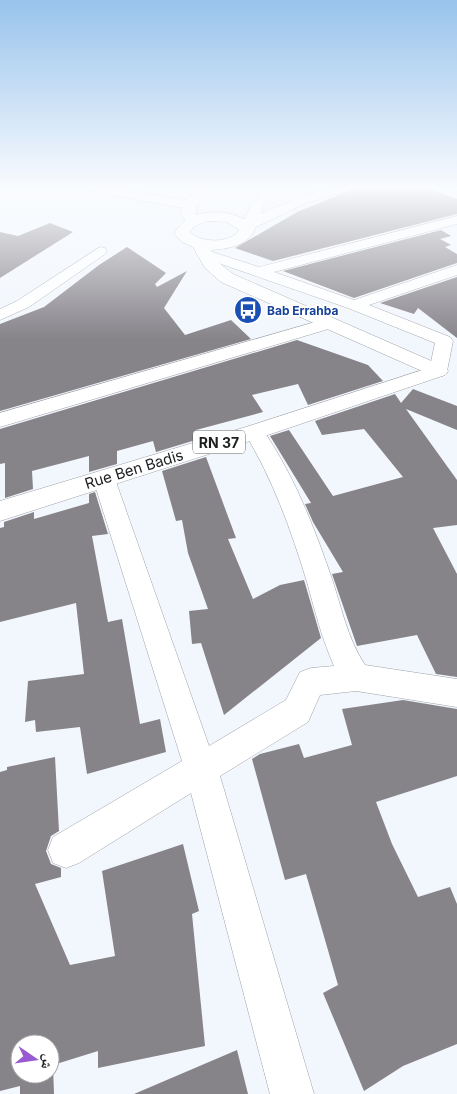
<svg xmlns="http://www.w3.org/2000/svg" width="457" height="1094" viewBox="0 0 457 1094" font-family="Inter,'Noto Naskh Arabic',sans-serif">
  <rect width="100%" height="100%" fill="#f2f7fd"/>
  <g fill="#868389" fill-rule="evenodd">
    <polygon points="369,187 424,187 457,199 457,214 273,261 235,248 299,211 352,190"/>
    <polygon points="50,223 73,232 0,278 0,232 18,236"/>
    <polygon points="441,230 451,236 440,239 451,245 445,247 457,254 457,263 354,298 283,271"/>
    <polygon points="127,247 166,273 155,284 157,287 187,271 164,308 185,335 231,320 251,339 0,411 0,324 44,307 99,265"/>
    <polygon points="457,277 457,338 418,308 414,314 380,303"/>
    <polygon points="297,340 368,365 383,381 308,405 298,384 252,395 263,412 196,430 199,439 156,452 153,441 117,451 117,464 89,472 89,456 32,471 33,489 5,498 5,463 0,464 0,429"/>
    <polygon points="413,389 457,406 457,430 406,409 457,480 457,525 433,528 457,574 457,677 436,674 417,635 357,646 332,574 343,572 313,522 305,504 311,503 270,436 289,430 333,496 403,477 364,429 322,435 315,421 395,394 401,403"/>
    <polygon points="206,457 236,538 228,539 253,599 280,585 304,580 321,638 224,715 201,643 192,644 189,611 208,609 188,553 182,520 176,521 162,471"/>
    <polygon points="95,492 108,534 92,536 108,622 122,619 140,724 160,719 166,752 87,774 80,727 36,732 35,720 25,722 28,681 84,674 76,603 0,622 0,528 4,527 4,522 34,512 34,519 89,503 89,494"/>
    <polygon points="403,700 457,709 457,776 376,802 392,844 418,897 450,887 457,904 457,1044 403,1066 364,1091 323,993 338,985 306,874 285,880 252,759 260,754 299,744 304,758 352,745 342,709"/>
    <path d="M55,757L59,831L51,836L46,851L51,864L61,868V877L35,884L70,965L115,956L102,871L183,844L199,911L192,914L205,1046L98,1068V1051L53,1065L54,1094H20V1086L0,1091V772L7,770V767ZM20,1044H50V1074H20Z"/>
    <polygon points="237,1050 248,1094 134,1094"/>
  </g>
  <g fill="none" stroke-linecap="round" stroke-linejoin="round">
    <g stroke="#9ea2a8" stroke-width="1">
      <g id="minor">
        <polygon points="84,187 111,187 189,201 195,205 189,209 90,191"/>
        <path d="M268,187H281L263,206L261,214C290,201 319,187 352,187L350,190L306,203L256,227L252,232H242L240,229L251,205Z"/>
        <polygon points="457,216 457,224 274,272 354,300 457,265 457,275 369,305 450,337 453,341 447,371 445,375 431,375 429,371 435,343 348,308 198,256 196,253 203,249 259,267"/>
        <polygon points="100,247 105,248 107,251 105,254 29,307 0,320 0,309 17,301"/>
        <polygon points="329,318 335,319 338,323 335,327 0,427 0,413"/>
        <path d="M254,425L261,427C293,473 313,524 331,576C341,605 347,638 365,665L457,679V707L356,691L320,695L308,722L220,776L314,1094H270L191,793L79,863L66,868L53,863L48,850L53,837L182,761L93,479L96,473L104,471L112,473L115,479L209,746L286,700L300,672L311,668L334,666C322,639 315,611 307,582C291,530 273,479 244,432L247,427Z"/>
      </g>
    </g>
    <g stroke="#9ea2a8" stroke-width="1">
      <path id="secondary" d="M201,187H216L196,206V215C215,209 243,212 255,229C248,246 227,249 211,250L218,262L233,274L445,367L448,371L445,375L438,377L431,375L221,282L205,268L193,247L182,242L174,233L185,220L181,214L184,202ZM207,221L227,222L239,230C231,244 200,243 190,232L193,227Z"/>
    </g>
    <g stroke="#9ea2a8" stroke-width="1">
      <polygon id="primary" points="438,365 445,367 448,371 445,375 262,437 0,521 0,501 246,427"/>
    </g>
    <use href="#minor" fill="#fff" fill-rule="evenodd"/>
    <use href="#secondary" fill="#fff" fill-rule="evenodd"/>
    <use href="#primary" fill="#fff" fill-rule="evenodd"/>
  </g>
  <linearGradient id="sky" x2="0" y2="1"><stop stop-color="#98c3ec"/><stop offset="0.55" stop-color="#f9fbfe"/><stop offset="1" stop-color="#f9fbfe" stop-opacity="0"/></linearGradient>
  <rect width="457" height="340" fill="url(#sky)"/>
  <defs>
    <g id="bus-disc" transform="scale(1.4375)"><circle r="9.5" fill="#1a4fb4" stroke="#fff"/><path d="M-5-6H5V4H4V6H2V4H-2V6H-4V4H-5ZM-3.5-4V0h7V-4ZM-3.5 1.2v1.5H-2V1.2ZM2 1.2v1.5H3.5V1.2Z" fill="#fff"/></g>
  </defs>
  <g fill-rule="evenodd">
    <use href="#bus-disc" x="248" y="310"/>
  </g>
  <g text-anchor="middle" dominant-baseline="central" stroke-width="4" stroke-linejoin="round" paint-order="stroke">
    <g font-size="12" font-weight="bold" fill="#164399" stroke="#fff" text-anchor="start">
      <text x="267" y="310">Bab Errahba</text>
    </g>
    <rect fill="#fff" stroke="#606263" stroke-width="1" x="193" y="430.5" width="52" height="23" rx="4"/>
    <g font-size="14" font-weight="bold" fill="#1c1e20">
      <text x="219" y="442">RN 37</text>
    </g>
    <g font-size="15" fill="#1c1e20" stroke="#fff">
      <text transform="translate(134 469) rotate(-17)">Rue Ben Badis</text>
    </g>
  </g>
  <g transform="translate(35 1059) rotate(103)"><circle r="24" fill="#ffffff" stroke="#a4a5a6"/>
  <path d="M0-4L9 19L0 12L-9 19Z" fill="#985ad0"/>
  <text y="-8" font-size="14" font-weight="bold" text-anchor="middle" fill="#1c1e20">ش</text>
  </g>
</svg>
